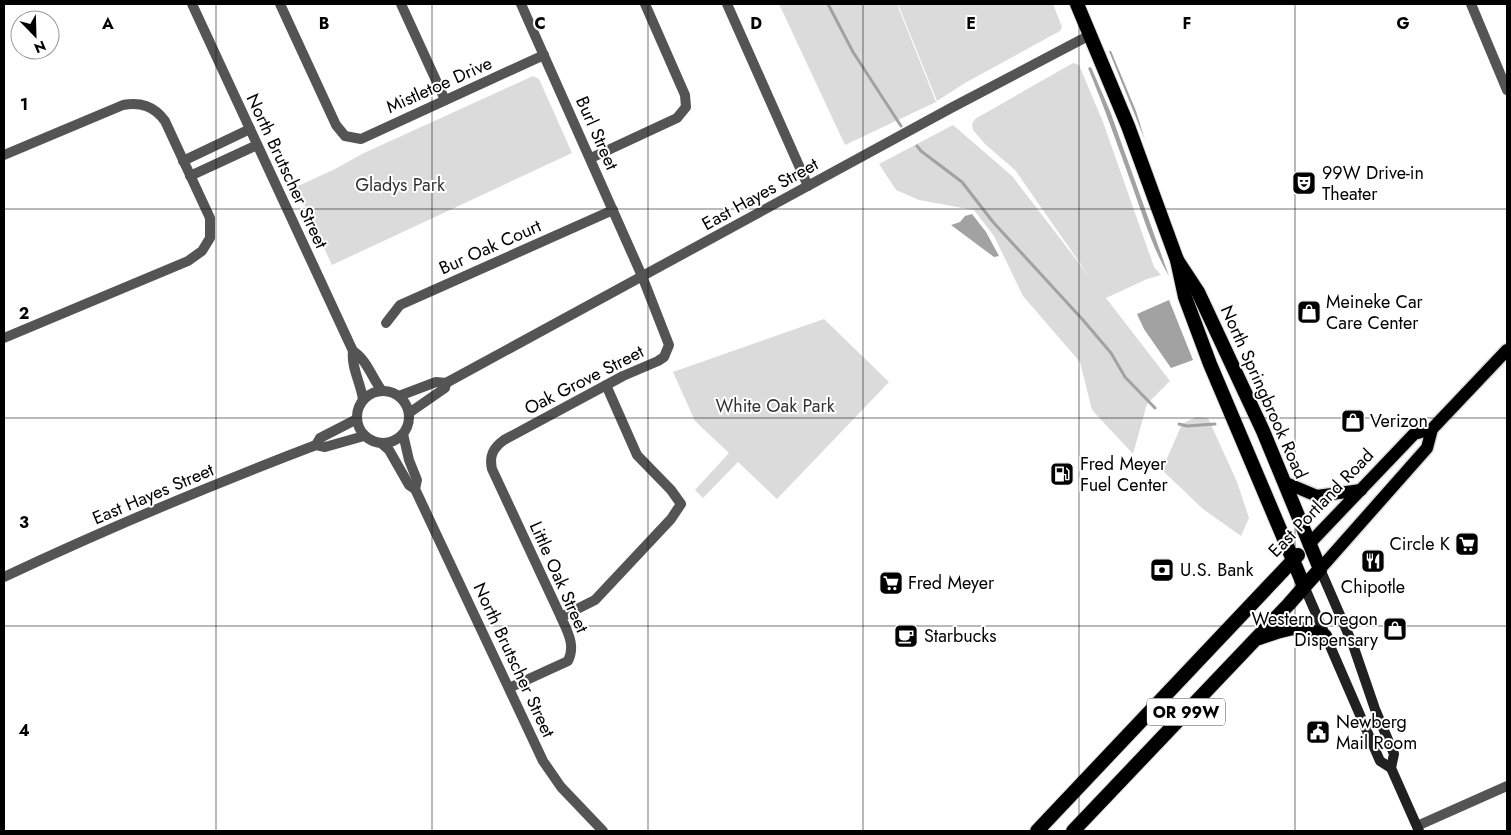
<svg xmlns="http://www.w3.org/2000/svg" width="1511" height="835" viewBox="0 0 1511 835" font-family="Jost,sans-serif">
  <rect width="100%" height="100%" fill="#fff"/>
  <g fill="#dbdbdb">
    <polygon points="779,4 897,4 936,102 845,145"/>
    <polygon points="898,4 1053,4 1062,27 1060,31 965,83 937,101"/>
    <polygon points="1073,63 1079,65 1103,122 1154,267 1161,275 1147,279 1106,298 1170,381 1147,404 1133,454 1092,410 1080,362 1023,296 994,236 974,210 919,200 896,190 879,164 953,125 1012,176 1089,276 1015,170 985,144 973,130 972,124 975,119"/>
    <polygon points="533,76 539,79 572,153 332,265 296,187 333,170 364,153"/>
    <polygon points="824,319 889,382 777,499 738,462 703,498 695,490 729,453 695,421 673,372"/>
    <polygon points="1196,417 1208,418 1237,482 1249,518 1241,536 1203,509 1162,470 1182,424"/>
  </g>
  <g fill="#a2a2a2">
    <polygon points="1109,51 1111,51 1136,111 1145,140"/>
    <path d="M1091,67L1110,111L1169,276C1153,249 1144,219 1134,191C1119,149 1105,109 1088,68Z"/>
    <polygon points="972,214 986,232 999,256 994,257 951,225 960,222 965,216"/>
    <polygon points="1169,300 1193,360 1171,368 1144,329 1137,314"/>
  </g>
  <g fill="none" stroke-linecap="round" stroke-linejoin="round">
    <g stroke="#a2a2a2" stroke-width="3">
      <polyline points="828,4 853,52 901,126"/>
      <polyline points="917,146 921,151 962,182 993,222 1083,320 1111,353 1125,377 1155,408"/>
      <polyline points="1179,424 1187,426 1215,424"/>
    </g>
    <g stroke="#dbdbdb" stroke-width="15">
      <g id="primary">
        <polyline points="1286,483 1317,496 1361,490"/>
        <polyline points="1309,544 1414,434 1432,429"/>
        <polyline points="1320,569 1427,448 1432,429 1507,350"/>
      </g>
    </g>
    <g stroke="#dbdbdb" stroke-width="16">
      <g id="trunk">
        <polyline points="1077,4 1128,126 1177,260 1185,297 1210,364 1304,586"/>
        <path d="M1259,638C1290,628 1293,623 1325,636"/>
        <polyline points="1037,831 1298,555"/>
        <polyline points="1073,831 1289,604 1320,569 1263,431 1198,292 1177,260"/>
      </g>
    </g>
    <g stroke="#545454" stroke-width="10">
      <polyline points="280,4 336,125 345,136 361,139 544,55"/>
      <polyline points="401,4 445,100"/>
      <polyline points="727,4 808,186"/>
      <polyline points="1471,4 1507,90"/>
      <path d="M4,155L123,105C141,102 154,106 165,121L210,218V238L202,251L188,261L4,338"/>
      <polyline points="591,158 677,118 686,107 685,95 645,4"/>
      <polyline points="183,161 250,129"/>
      <polyline points="190,176 257,145"/>
      <polyline points="386,323 400,305 613,210"/>
      <polyline points="561,617 595,600 671,519 681,504 671,490 637,455 606,385"/>
      <path d="M509,688L568,661C576,645 567,631 561,617L492,469C489,456 493,448 504,440L623,376L658,361L664,357L669,345L642,276L521,4"/>
    </g>
    <g stroke="#545454" stroke-width="10">
      <path d="M192,4L353,351C351,368 361,383 363,400"/>
      <path d="M353,351C367,360 372,378 382,391"/>
      <circle cx="383" cy="417" r="26"/>
      <polyline points="399,396 436,382 446,383 951,108 1090,35"/>
      <polyline points="409,413 445,388 446,383"/>
      <polyline points="403,434 409,460 417,480 415,489"/>
      <polyline points="381,443 389,450 409,485 415,489 543,761 561,787 603,831"/>
      <polyline points="316,445 320,438 357,419"/>
      <path d="M4,577C106,529 211,485 316,445L325,447L364,436"/>
      <polyline points="1417,826 1507,786"/>
    </g>
    <g stroke="#212121" stroke-width="10">
      <polyline points="1320,569 1353,645 1375,709 1394,754 1391,768"/>
      <polyline points="1304,586 1373,745 1380,761 1391,768 1419,831"/>
    </g>
    <use href="#primary" stroke="#000" stroke-width="12"/>
    <use href="#trunk" stroke="#000" stroke-width="14"/>
  </g>
  <path fill="none" stroke="#000" stroke-width="1" stroke-opacity="0.55" d="M216,4V831M432,4V831M648,4V831M863,4V831M1079,4V831M1295,4V831M4,209H1507M4,418H1507M4,626H1507"/>
  <defs>
    <g id="theatre-square" transform="scale(1.25)"><rect x="-9" y="-9" width="18" height="18" rx="4" fill="#000" stroke="#fff"/><path d="M-5-5.5Q0-4 5-5.5V0Q5 5 0 6Q-5 5-5 0ZM-3.3-2.5H-1v1.5H-3.3ZM1-2.5H3.3v1.5H1ZM-2.8 1Q0 5.5 2.8 1Z" fill="#fff"/></g>
    <g id="shop-square" transform="scale(1.25)"><rect x="-9" y="-9" width="18" height="18" rx="4" fill="#000" stroke="#fff"/><path d="M-5-2.5h2.3a2.7 3.5 0 0 1 5.4 0H5L5.5 6h-11ZM-1.5-2.5h3a1.5 2.3 0 0 0-3 0Z" fill="#fff"/></g>
    <g id="fuel-square" transform="scale(1.25)"><rect x="-9" y="-9" width="18" height="18" rx="4" fill="#000" stroke="#fff"/><path d="M-5.5-6h7V0h2V4h1.3V-2.5L3-4.5l.8-.8L6-3V5H2.5V1h-1V6h-7ZM-4.2-4.7v3.2H.2V-4.7Z" fill="#fff"/></g>
    <g id="supermarket-square" transform="scale(1.25)"><rect x="-9" y="-9" width="18" height="18" rx="4" fill="#000" stroke="#fff"/><path d="M-6-5.5h2.5l.6 2H6L4.5 2H-2.5L-4.4-4H-6ZM-1.5 3.2a1.3 1.3 0 1 0 .1 0ZM3 3.2a1.3 1.3 0 1 0 .1 0Z" fill="#fff"/></g>
    <g id="restaurant-square" transform="scale(1.25)"><rect x="-9" y="-9" width="18" height="18" rx="4" fill="#000" stroke="#fff"/><path d="M-5-6h1v4h1v-4h1v4h1v-4h1v5L-1.5 .5V6h-2V.5L-5-1ZM5-6V6H3V1.5H1.5Q1.5-4 5-6Z" fill="#fff"/></g>
    <g id="bank-square" transform="scale(1.25)"><rect x="-9" y="-9" width="18" height="18" rx="4" fill="#000" stroke="#fff"/><path d="M-6-4H6V4H-6ZM0-2.3a2.3 2.3 0 1 0 0 4.6a2.3 2.3 0 1 0 0-4.6Z" fill="#fff"/></g>
    <g id="cafe-square" transform="scale(1.25)"><rect x="-9" y="-9" width="18" height="18" rx="4" fill="#000" stroke="#fff"/><path d="M-5.5-4.5H6V0H3Q3 3.5 0 3.5H-2.5Q-5.5 3.5-5.5 0ZM3-3.2v2h1.7v-2ZM-6 4.5H4V6H-6Z" fill="#fff"/></g>
    <g id="civic-square" transform="scale(1.25)"><rect x="-9" y="-9" width="18" height="18" rx="4" fill="#000" stroke="#fff"/><path d="M-.6-6.5H3V-4.5H.6V-3L4-1V1h2V6H-6V1h2V-1L-.6-3ZM-1.2 2.5V6h2.4V2.5Z" fill="#fff"/></g>
  </defs>
  <g fill-rule="evenodd">
    <use href="#theatre-square" x="1304" y="183"/>
    <use href="#shop-square" x="1309" y="312"/>
    <use href="#shop-square" x="1353" y="421"/>
    <use href="#fuel-square" x="1062" y="474"/>
    <use href="#supermarket-square" x="1467" y="544"/>
    <use href="#restaurant-square" x="1373" y="561"/>
    <use href="#bank-square" x="1162" y="570"/>
    <use href="#supermarket-square" x="891" y="583"/>
    <use href="#shop-square" x="1395" y="629"/>
    <use href="#cafe-square" x="906" y="636"/>
    <use href="#civic-square" x="1318" y="732"/>
  </g>
  <g text-anchor="middle" dominant-baseline="central" stroke-width="4" stroke-linejoin="round" paint-order="stroke">
    <rect fill="#fff" stroke="#4c4c4c" stroke-width="1" x="1147" y="698.5" width="78" height="27" rx="4"/>
    <g font-size="16" font-weight="bold" fill="#000">
      <text x="1186" y="712">OR 99W</text>
    </g>
    <g font-size="18" fill="#000" stroke="#fff">
      <text transform="translate(439 85) rotate(-24)">Mistletoe Drive</text>
      <text transform="translate(597 133) rotate(66)">Burl Street</text>
      <text transform="translate(287 171) rotate(65)">North Brutscher Street</text>
      <text transform="translate(760 194) rotate(-29)">East Hayes Street</text>
      <text transform="translate(490 247) rotate(-24)">Bur Oak Court</text>
      <text transform="translate(584 380) rotate(-27)">Oak Grove Street</text>
      <text transform="translate(1264 392) rotate(66)">North Springbrook Road</text>
      <text transform="translate(153 494) rotate(-23)">East Hayes Street</text>
      <text transform="translate(1321 503) rotate(-46)">East Portland Road</text>
      <text transform="translate(559 577) rotate(66)">Little Oak Street</text>
      <text transform="translate(514 660) rotate(65)">North Brutscher Street</text>
    </g>
    <g font-size="18" fill="#000" stroke="#fff" text-anchor="start">
      <text x="1322" y="173">99W Drive-in<tspan x="1322" dy="21">Theater</tspan></text>
      <text x="1326" y="302">Meineke Car<tspan x="1326" dy="21">Care Center</tspan></text>
      <text x="1370" y="421">Verizon</text>
      <text x="1080" y="464">Fred Meyer<tspan x="1080" dy="21">Fuel Center</tspan></text>
      <text x="1450" y="544" text-anchor="end">Circle K</text>
      <text x="1180" y="570">U.S. Bank</text>
      <text x="908" y="583">Fred Meyer</text>
      <text x="1373" y="587" text-anchor="middle">Chipotle</text>
      <text x="1378" y="619" text-anchor="end">Western Oregon<tspan x="1378" dy="21">Dispensary</tspan></text>
      <text x="924" y="636">Starbucks</text>
      <text x="1336" y="722">Newberg<tspan x="1336" dy="21">Mail Room</tspan></text>
    </g>
    <g font-size="18" fill="#323232" stroke="#fff">
      <text x="400" y="185">Gladys Park</text>
      <text x="775" y="406">White Oak Park</text>
    </g>
  </g>
  <g font-size="16" text-anchor="middle" font-weight="bold" fill="#000" stroke="#fff" stroke-width="4" stroke-linejoin="round" paint-order="stroke">
    <text x="108" y="29">A</text>
    <text x="324" y="29">B</text>
    <text x="540" y="29">C</text>
    <text x="756" y="29">D</text>
    <text x="971" y="29">E</text>
    <text x="1187" y="29">F</text>
    <text x="1403" y="29">G</text>
    <text x="24" y="110">1</text>
    <text x="24" y="319">2</text>
    <text x="24" y="528">3</text>
    <text x="24" y="736">4</text>
  </g>
  <rect width="1511" height="835" fill="none" stroke="#000000" stroke-width="10"/>
  <g transform="translate(35 35) rotate(157)"><circle r="24" fill="#ffffff" stroke="#999999"/>
  <path d="M0-4L9 19L0 12L-9 19Z" fill="#000000"/>
  <text y="-8" font-size="14" font-weight="bold" text-anchor="middle" fill="#000000">N</text>
  </g>
</svg>
